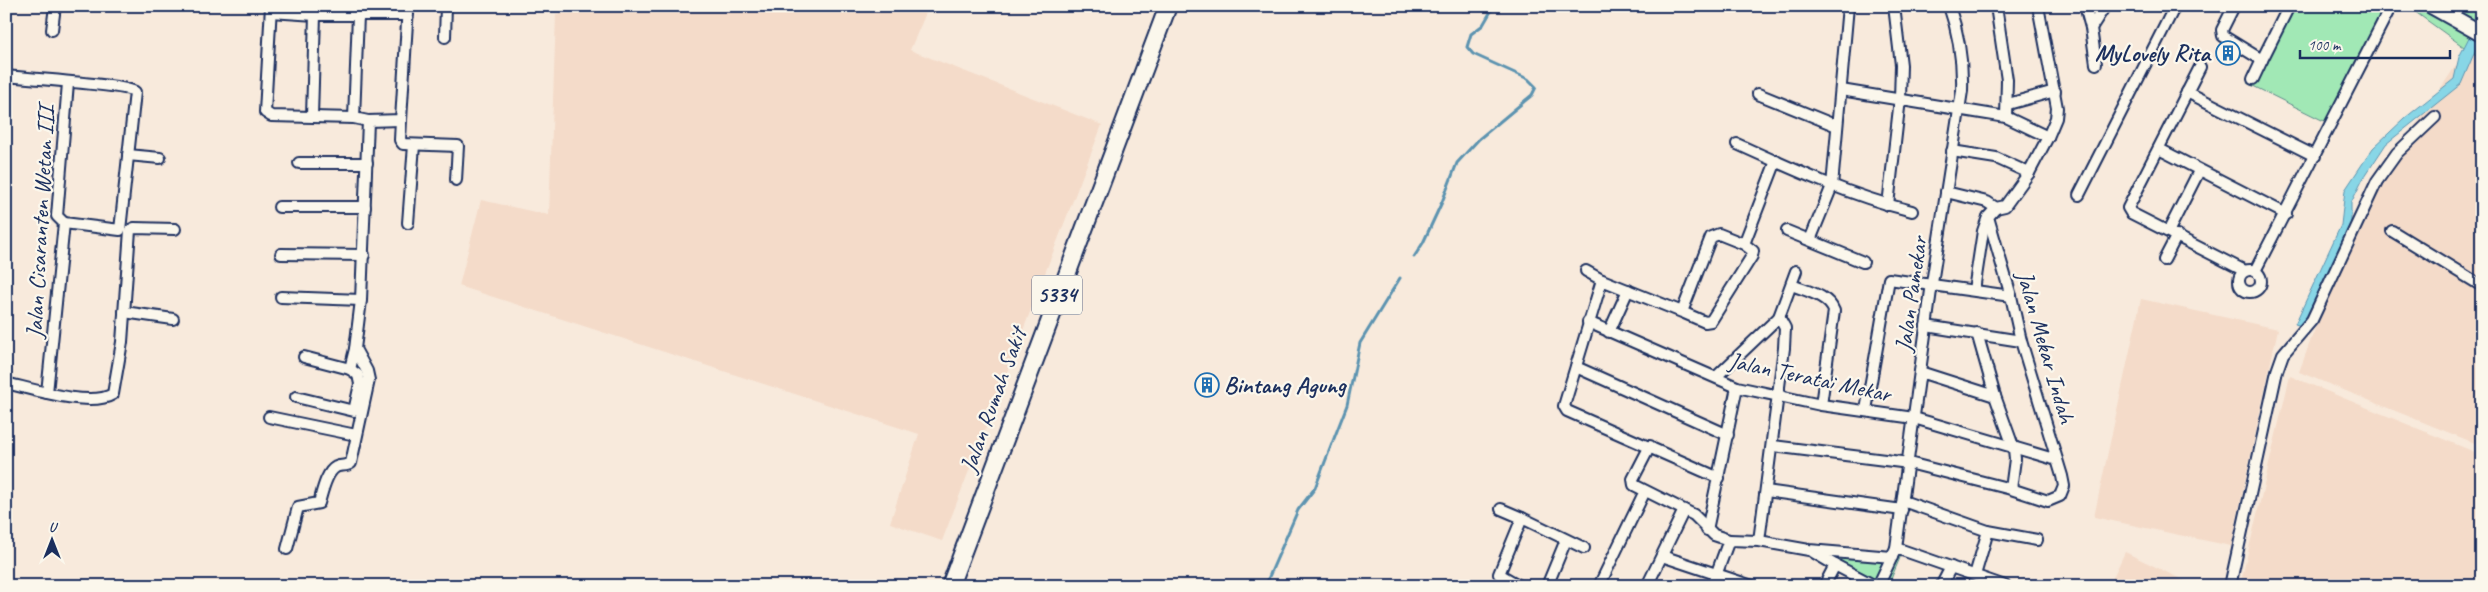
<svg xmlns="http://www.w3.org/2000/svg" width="2488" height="592" viewBox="0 0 2488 592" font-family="Caveat,sans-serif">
  <rect width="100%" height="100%" fill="#f8eadc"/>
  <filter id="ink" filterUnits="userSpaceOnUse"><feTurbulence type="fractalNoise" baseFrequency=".02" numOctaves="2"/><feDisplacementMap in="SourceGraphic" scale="10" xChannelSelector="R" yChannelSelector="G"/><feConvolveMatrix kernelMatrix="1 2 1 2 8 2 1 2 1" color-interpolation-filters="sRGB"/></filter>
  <g filter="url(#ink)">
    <g fill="#f4dbc9">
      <polygon points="616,6 929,6 910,50 1102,125 942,541 890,523 919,434 459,286 481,200 549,215 556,14 616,9"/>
      <polygon points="2467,49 2482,60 2482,446 2299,372 2338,266 2397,153"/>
      <polygon points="2141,299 2278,329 2231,546 2094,517"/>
      <polygon points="2290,376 2482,455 2482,586 2240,586"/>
      <polygon points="2125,552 2195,586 2109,586"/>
    </g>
    <g fill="#a1e8b5" stroke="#5e8c8a">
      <polygon points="2289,6 2393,6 2332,125 2247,83"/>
      <polygon points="2407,6 2482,6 2482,60"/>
      <polygon points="1815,545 1902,553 1888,586 1867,586 1807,555"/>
    </g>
    <polygon fill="#88d6e6" stroke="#5c93b0" points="2482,12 2482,35 2461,84 2386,144 2363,179 2351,203 2351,226 2304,327 2295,324 2341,225 2345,190 2373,148 2405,118 2454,79 2459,57"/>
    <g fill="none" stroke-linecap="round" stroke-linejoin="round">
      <g stroke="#5c93b0" stroke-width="3">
        <polyline points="1414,257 1423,243 1442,202 1457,163 1479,139 1532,95 1536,87 1528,79 1473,54 1467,47 1471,34 1483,25 1494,6"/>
        <polyline points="1265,586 1298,510 1315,488 1333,441 1347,405 1360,343 1400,278"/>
      </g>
      <g stroke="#1b2f5e" stroke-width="14">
        <g id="street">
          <polyline points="271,6 265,112 271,116 354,118 368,121 401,120 408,6"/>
          <polyline points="1996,6 2007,80 2006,117"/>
          <polyline points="2085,6 2091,28 2096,64"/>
          <polyline points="2233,8 2222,30 2223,36 2262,60 2289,6"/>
          <polyline points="271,12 315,15 408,15"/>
          <polyline points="2091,28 2105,6"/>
          <polyline points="52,30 55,6"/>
          <polyline points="445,37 446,6"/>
          <polyline points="2200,67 2128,208 2131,213 2245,271"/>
          <path d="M6,76C24,78 129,85 135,92L120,230L64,223"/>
          <polyline points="2253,79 2262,60"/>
          <polyline points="1841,90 2006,117 2048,137 2056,118 2057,108 2038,6"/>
          <polyline points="2187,92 2315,156"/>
          <polyline points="1758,94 1837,126"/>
          <polyline points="2008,104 2055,91"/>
          <polyline points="312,116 315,15"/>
          <polyline points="354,118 358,15"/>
          <polyline points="401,120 400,140 403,144 458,146 456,180"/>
          <path d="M1737,144C1794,170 1851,196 1912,211"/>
          <polyline points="2159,149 2286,214"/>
          <polyline points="1952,151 1996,158 2029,173"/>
          <polyline points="128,155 160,158"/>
          <polyline points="299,163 367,163"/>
          <polyline points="1946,192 1987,202 1996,208 2005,206 2029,173 2048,137"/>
          <polyline points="2079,195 2175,6"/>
          <polyline points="1888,205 1900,99 1901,65 1894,6"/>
          <polyline points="279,207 365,207"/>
          <polyline points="408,223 414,145"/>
          <polyline points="2169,230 2199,171"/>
          <polyline points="1787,231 1863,262"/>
          <polyline points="2392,231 2482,286"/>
          <polyline points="1810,240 1832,186 1848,6"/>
          <polyline points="1744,244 1776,161"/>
          <polyline points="281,254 364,255"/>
          <polyline points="2164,260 2177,235"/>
          <circle cx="2250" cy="281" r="11"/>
          <polyline points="1586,271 1602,280"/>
          <polyline points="2255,271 2391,6"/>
          <path d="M1792,285C1806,291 1828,295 1834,311L1821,405"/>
          <polyline points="1974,290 1983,231 1988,217"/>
          <polyline points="281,297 361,300"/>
          <polyline points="124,312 173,319"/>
          <polyline points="1682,312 1705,322 1711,321 1752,256 1753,251 1744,244 1719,234 1711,237 1682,312 1602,280 1564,406 1567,411 1719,478"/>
          <polyline points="1588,322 1737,387 1821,405 1914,418 2057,460"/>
          <polyline points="1926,326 2021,341"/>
          <polyline points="1609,332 1628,290"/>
          <polyline points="1977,333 1995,396 2014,449 2015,459 2011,489"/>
          <polyline points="304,357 350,369 355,349"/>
          <polyline points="1576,367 1728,435"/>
          <polyline points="1920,372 1995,396"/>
          <polyline points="1716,377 1779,317 1796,271"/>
          <path d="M6,383C32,389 91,408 113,394L122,342L130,230L134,228L175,229"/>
          <polyline points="47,393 64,223 57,216 68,83"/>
          <polyline points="296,397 354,411 360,384 358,375 350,369"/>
          <polyline points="1866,410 1889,279 2011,296"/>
          <polyline points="269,417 356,435"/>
          <polyline points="1650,446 1633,479 1634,485 1694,515 1714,535 1729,540"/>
          <polyline points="1773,446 1909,463 2011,489 2048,501 2060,496 2064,486 2062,476 2021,341 2011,296 1988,217 1996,208"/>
          <polyline points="1766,491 1902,510"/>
          <polyline points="1903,501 1988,531 1975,575"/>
          <polyline points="1501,509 1522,518"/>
          <polyline points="1707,530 1737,387"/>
          <polyline points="1988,531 2037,540"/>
          <polyline points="1759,541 1784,348 1785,328 1779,317"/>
          <polyline points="1896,548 2005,586"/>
          <path d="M287,549L298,507L319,503C322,493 326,472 336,467C341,464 346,467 351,463L369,380L367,371L355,349L361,300L368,121"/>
          <polyline points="1813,552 1835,565 1824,586"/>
          <polyline points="1662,556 1752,586"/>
          <polyline points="1835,565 1875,586"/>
          <polyline points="1520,586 1499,574 1522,518 1584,548"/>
          <polyline points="1547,586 1566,540"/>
          <polyline points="1599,586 1645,491"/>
          <polyline points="1647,586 1684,510"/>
          <polyline points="1712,586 1729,540 1759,541 1809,550 1892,557"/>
          <path d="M1878,586L1896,548L1932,283L1962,91C1963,62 1959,34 1949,6"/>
          <polyline points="1941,586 1951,567"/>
          <polyline points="2230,586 2277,371 2283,354 2312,320 2377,181 2397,153 2435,117"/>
        </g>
      </g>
      <g stroke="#1b2f5e" stroke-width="19">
        <polyline id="secondary" points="2432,6 2482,34"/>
      </g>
      <g stroke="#1b2f5e" stroke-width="20">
        <polyline id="primary" points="950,586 1168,6"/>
      </g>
      <use href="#street" stroke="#fbf7ec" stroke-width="10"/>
      <use href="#secondary" stroke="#fbf7ec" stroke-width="15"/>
      <use href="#primary" stroke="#fbf7ec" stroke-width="16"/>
    </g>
  </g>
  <defs>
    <g id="building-ring" transform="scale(1.25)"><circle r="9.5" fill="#fbf7ec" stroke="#1f6fb2" stroke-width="1.5"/><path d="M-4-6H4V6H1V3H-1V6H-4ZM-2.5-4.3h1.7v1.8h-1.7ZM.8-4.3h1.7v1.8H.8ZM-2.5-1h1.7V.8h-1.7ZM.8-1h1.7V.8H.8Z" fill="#1f6fb2"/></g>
  </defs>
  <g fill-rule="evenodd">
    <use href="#building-ring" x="2228" y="53"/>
    <use href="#building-ring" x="1207" y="385"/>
  </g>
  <g text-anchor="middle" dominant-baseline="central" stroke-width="4.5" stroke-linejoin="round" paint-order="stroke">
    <rect fill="#fbf7ec" stroke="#5e6b89" stroke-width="1" x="1032" y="275.5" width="50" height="39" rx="4"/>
    <g font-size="22" font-weight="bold" fill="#1b2f5e">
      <text x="1057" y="295">5334</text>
    </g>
    <g font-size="24" font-weight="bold" fill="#1b2f5e" stroke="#fbf7ec" text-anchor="end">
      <text x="2210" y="53">MyLovely Rita</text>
      <text x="1224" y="385" text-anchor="start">Bintang Agung</text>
    </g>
    <g font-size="24" fill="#1b2f5e" stroke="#fbf7ec">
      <text transform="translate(40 222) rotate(-87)">Jalan Cisaranten Wetan III</text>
      <text transform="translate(1911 294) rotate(-82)">Jalan Pamekar</text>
      <text transform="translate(2046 347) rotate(74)">Jalan Mekar Indah</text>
      <text transform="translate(1810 377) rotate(12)">Jalan Teratai Mekar</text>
      <text transform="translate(993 400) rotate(-70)">Jalan Rumah Sakit</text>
    </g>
  </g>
  <rect width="2488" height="592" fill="none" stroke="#fbf7ec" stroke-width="25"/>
  <rect x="12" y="12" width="2463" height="567" fill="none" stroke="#1b2f5e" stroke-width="2" filter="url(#ink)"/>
  <g transform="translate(52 540)" stroke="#fbf7ec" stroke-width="4" paint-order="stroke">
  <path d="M0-4L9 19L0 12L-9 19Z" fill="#1b2f5e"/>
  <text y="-8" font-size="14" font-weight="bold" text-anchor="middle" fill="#1b2f5e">U</text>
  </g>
  <path d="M2300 50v8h150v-8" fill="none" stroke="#1b2f5e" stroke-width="2.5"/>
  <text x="2308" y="50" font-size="15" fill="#1b2f5e" stroke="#fbf7ec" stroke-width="4" paint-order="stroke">100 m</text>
</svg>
